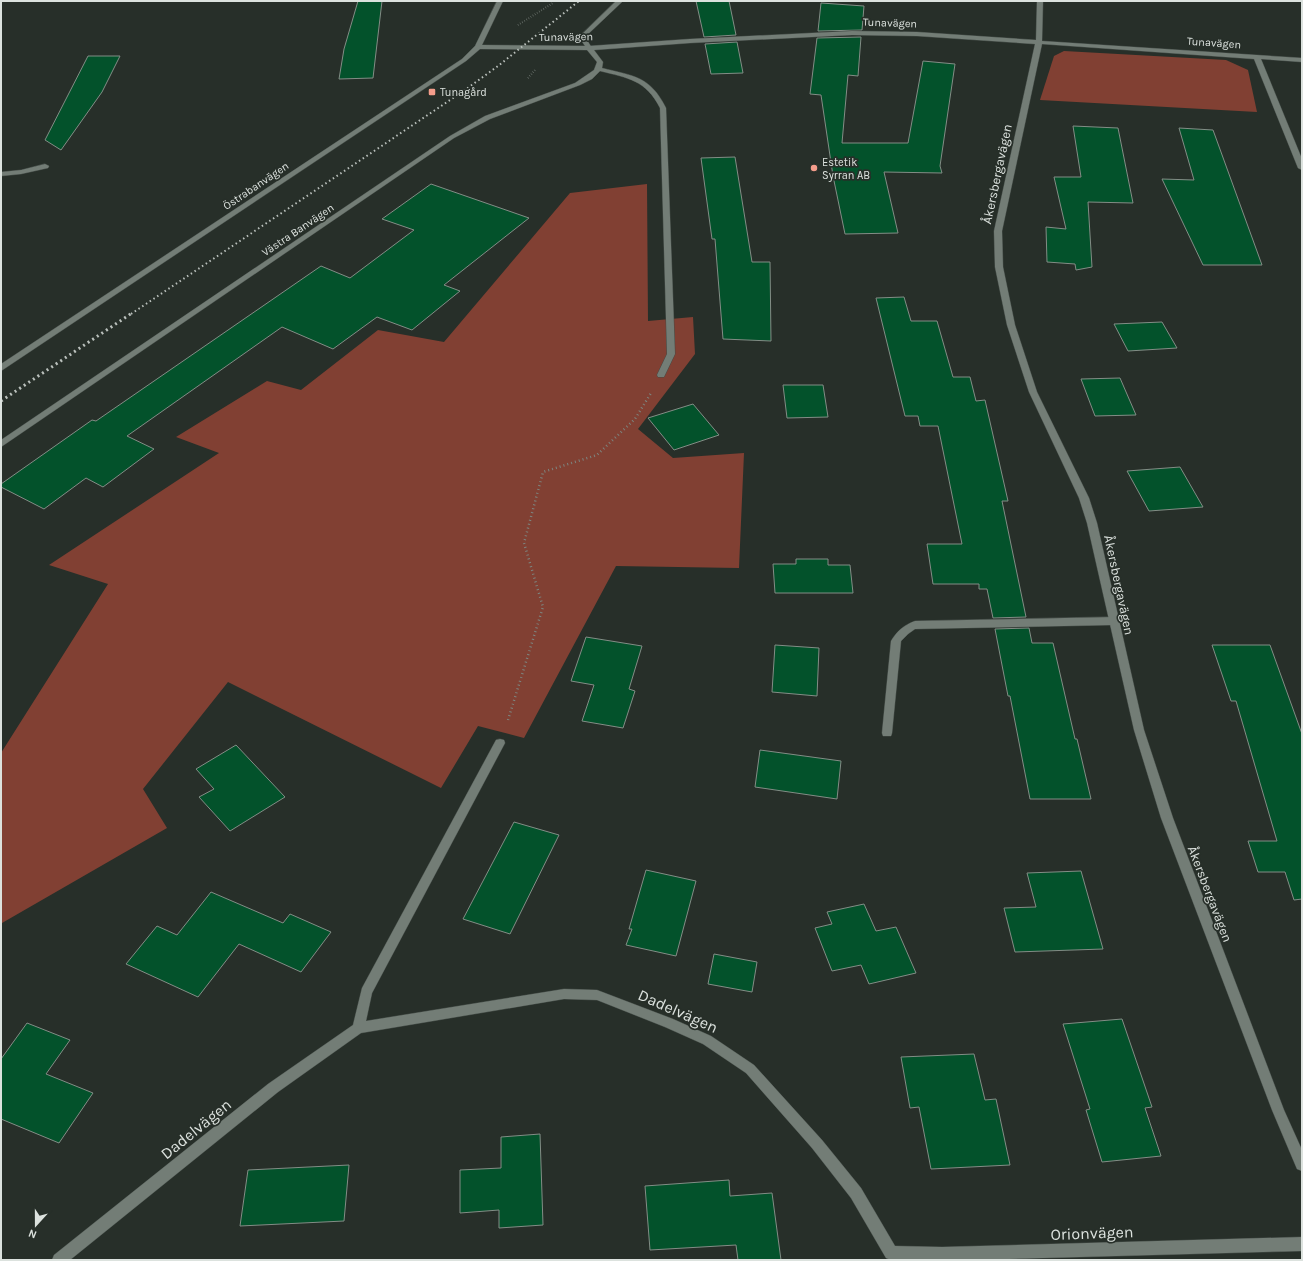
<svg xmlns="http://www.w3.org/2000/svg" width="1303" height="1261" viewBox="0 0 1303 1261" font-family="Karla,sans-serif">
  <rect width="100%" height="100%" fill="#272f29"/>
  <g fill="#814033">
    <polygon points="1064,51 1226,60 1248,70 1257,112 1040,100 1054,56"/>
    <polygon points="647,184 648,321 693,317 695,354 638,429 673,458 744,453 739,568 616,566 524,738 478,726 441,788 228,682 143,789 167,828 2,923 1,753 108,584 49,565 219,453 176,437 267,381 301,390 378,330 444,342 570,193"/>
  </g>
  <g fill="#03522b" stroke="#838d86">
    <polygon points="358,1 382,1 373,78 339,79 344,49"/>
    <polygon points="696,1 729,1 736,35 704,37"/>
    <polygon points="821,3 864,6 862,30 818,31"/>
    <polygon points="861,37 858,76 848,75 842,143 908,143 923,61 955,64 940,166 942,173 884,172 898,233 845,234 833,176 821,95 810,94 817,38"/>
    <polygon points="737,42 743,73 711,74 705,44"/>
    <polygon points="88,56 120,56 102,92 61,150 45,140"/>
    <polygon points="1073,126 1118,128 1133,203 1088,202 1092,267 1076,270 1075,264 1047,262 1046,227 1066,229 1054,177 1081,177"/>
    <polygon points="1179,128 1213,130 1262,265 1203,265 1162,179 1194,180"/>
    <polygon points="735,157 752,262 770,262 771,341 723,339 715,239 712,239 701,158"/>
    <polygon points="431,184 529,218 444,285 460,291 412,330 377,317 333,349 282,327 127,436 154,449 103,487 86,478 44,509 1,487 1,484 92,420 96,421 321,266 350,278 414,230 382,219"/>
    <polygon points="904,297 911,321 937,321 953,377 970,377 976,401 985,400 1008,501 1002,501 1026,617 993,618 987,589 979,589 979,584 933,584 927,544 962,544 938,426 920,426 918,416 905,416 876,298"/>
    <polygon points="1162,322 1177,348 1128,351 1114,324"/>
    <polygon points="1120,378 1136,415 1095,416 1081,379"/>
    <polygon points="783,385 823,385 828,417 787,418"/>
    <polygon points="693,404 719,435 674,450 648,418"/>
    <polygon points="1180,467 1203,507 1149,511 1127,471"/>
    <polygon points="796,559 828,559 828,565 850,565 853,593 775,593 773,564 796,564"/>
    <polygon points="1029,628 1032,643 1053,643 1075,739 1077,739 1091,799 1030,799 1010,696 1008,696 995,629"/>
    <polygon points="586,637 642,646 629,689 635,691 623,728 582,721 594,685 571,681"/>
    <polygon points="775,645 819,648 817,696 772,692"/>
    <polygon points="1212,645 1270,645 1302,734 1302,899 1294,900 1285,872 1258,872 1248,841 1277,841 1236,701 1231,701"/>
    <polygon points="236,745 285,797 230,831 199,797 214,789 196,769"/>
    <polygon points="760,750 841,761 837,799 755,787"/>
    <polygon points="514,822 559,835 510,934 463,919"/>
    <polygon points="646,870 696,881 676,956 626,945 632,929 629,929"/>
    <polygon points="1081,871 1103,949 1015,952 1004,908 1036,907 1027,873"/>
    <polygon points="211,892 283,923 290,914 331,932 301,972 239,944 198,997 126,964 157,926 177,935"/>
    <polygon points="864,904 876,931 896,927 916,973 869,984 861,965 832,971 815,928 832,924 827,912"/>
    <polygon points="714,954 757,962 752,992 708,984"/>
    <polygon points="1122,1019 1152,1107 1145,1108 1161,1156 1102,1162 1086,1110 1090,1109 1063,1024"/>
    <polygon points="27,1023 70,1040 46,1074 93,1093 59,1143 1,1119 1,1059"/>
    <polygon points="974,1054 985,1100 996,1099 1010,1165 931,1169 919,1107 910,1108 901,1057"/>
    <polygon points="540,1134 543,1225 499,1228 499,1210 460,1213 460,1170 501,1168 501,1137"/>
    <polygon points="349,1165 344,1221 240,1226 248,1170"/>
    <polygon points="729,1180 730,1196 772,1193 781,1260 738,1260 736,1245 650,1250 645,1186"/>
  </g>
  <g fill="none" stroke-linecap="round" stroke-linejoin="round">
    <g stroke="#444c47" stroke-width="1">
      <g id="lane">
        <polygon points="616,1 623,1 585,37 592,48 587,49 579,37"/>
        <path d="M1113,617L1118,621L1113,625L915,629L908,634L901,641L892,733L891,736H883L882,733L891,641C897,631 904,625 915,621Z"/>
      </g>
    </g>
    <g stroke="#444c47" stroke-width="1">
      <g id="street">
        <path d="M497,1H503L482,45L589,46L690,39L852,31L917,32L1036,40L1037,1H1043L1042,41L1302,58V62L1261,59L1302,159V170L1298,168L1254,59L1042,44L1002,231L1003,267L1015,325L1037,392L1089,498L1097,523L1144,730L1173,818L1284,1110L1302,1150V1171L1297,1169L1272,1110L1161,818L1134,730L1087,523L1079,498L1029,392L1007,325L995,267L994,231L1035,44L917,36L852,35L690,43L594,50L603,62L602,68C634,76 650,76 666,108L675,354L664,377H658L657,375L667,354L660,108C646,80 628,78 600,71L592,79L580,85L490,119L454,138L1,447V440L450,136L485,116L575,83L594,70L597,62L587,50L480,49L466,61L1,371V364L462,59L475,46Z"/>
        <polygon points="45,164 49,166 48,168 21,174 1,176 1,172 21,170"/>
        <polygon points="500,739 504,740 505,743 372,993 366,1021 564,989 597,990 673,1019 711,1036 754,1065 822,1140 861,1188 895,1246 942,1247 1302,1237 1302,1251 972,1260 891,1260 886,1258 851,1198 812,1148 746,1073 703,1044 665,1027 597,1000 564,999 361,1033 278,1092 70,1260 52,1260 54,1255 268,1084 353,1025 362,988 496,740"/>
      </g>
    </g>
    <g stroke="#7d847f" stroke-width="2" stroke-dasharray="0.5 2" stroke-linecap="butt">
      <polyline points="518,25 553,3"/>
      <polyline points="528,78 535,70"/>
    </g>
    <polyline stroke="#7d847f" stroke-width="2.5" stroke-dasharray="1 3" stroke-linecap="butt" points="508,720 543,607 524,543 543,472 597,455 635,419 651,393"/>
    <use href="#lane" fill="#737d76" fill-rule="evenodd"/>
    <use href="#street" fill="#737d76" fill-rule="evenodd"/>
    <polyline stroke="#bac0bc" stroke-width="2" stroke-dasharray="1.5 3" stroke-linecap="butt" points="131,314 465,90 498,66 579,1"/>
    <polyline stroke="#bac0bc" stroke-width="3" stroke-dasharray="2 3.5" stroke-linecap="butt" points="1,401 132,313"/>
  </g>
  <g fill="#f49d8b" stroke="#272f29" stroke-width="1.5">
    <rect x="428" y="88" width="8" height="8" rx="2"/>
    <circle cx="814" cy="168" r="4"/>
  </g>
  <g text-anchor="middle" dominant-baseline="central" stroke-width="3.5" stroke-linejoin="round" paint-order="stroke">
    <g font-size="11" fill="#dce2de" stroke="#272f29">
      <text transform="translate(890 23) rotate(2)">Tunavägen</text>
      <text transform="translate(566 37) rotate(-1)">Tunavägen</text>
      <text transform="translate(1214 43) rotate(4)">Tunavägen</text>
      <text transform="translate(256 186) rotate(-34)">Östrabanvägen</text>
      <text transform="translate(298 230) rotate(-34)">Västra Banvägen</text>
    </g>
    <g font-size="11" fill="#dce2de" stroke="#272f29" text-anchor="start">
      <text x="440" y="92">Tunagård</text>
      <text x="822" y="162">Estetik<tspan x="822" dy="13">Syrran AB</tspan></text>
    </g>
    <g font-size="13" fill="#dce2de" stroke="#272f29">
      <text transform="translate(997 174) rotate(-78)">Åkersbergavägen</text>
      <text transform="translate(1119 585) rotate(78)">Åkersbergavägen</text>
      <text transform="translate(1210 894) rotate(69)">Åkersbergavägen</text>
    </g>
    <g font-size="16" fill="#dce2de" stroke="#272f29">
      <text transform="translate(678 1011) rotate(24)">Dadelvägen</text>
      <text transform="translate(196 1129) rotate(-39)">Dadelvägen</text>
      <text transform="translate(1092 1233) rotate(-2)">Orionvägen</text>
    </g>
  </g>
  <rect width="1303" height="1261" fill="none" stroke="#dce2de" stroke-width="4"/>
  <g transform="translate(36 1225) rotate(201)" stroke="#272f29" stroke-width="3" paint-order="stroke">
  <path d="M0-3L7 15L0 10L-7 15Z" fill="#dce2de"/>
  <text y="-6" font-size="11" font-weight="bold" text-anchor="middle" fill="#dce2de">N</text>
  </g>
</svg>
